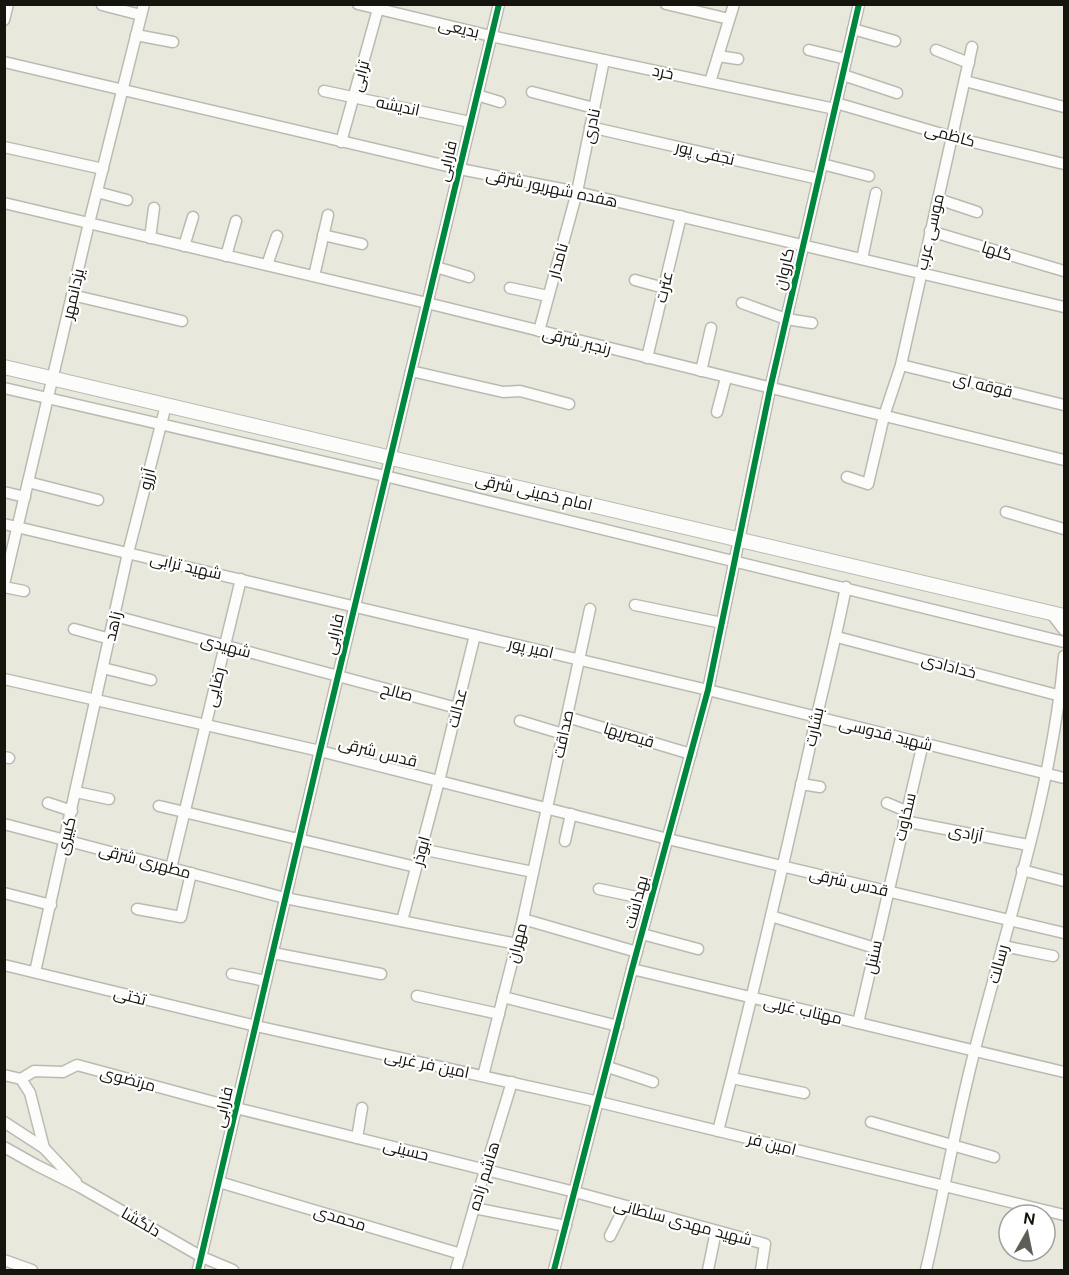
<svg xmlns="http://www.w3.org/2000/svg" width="1069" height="1275" viewBox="0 0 1069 1275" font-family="'DM Sans',Cairo,sans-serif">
  <rect width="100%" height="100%" fill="#e9e8dd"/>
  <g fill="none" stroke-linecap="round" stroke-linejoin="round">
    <g stroke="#bbbab2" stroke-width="13">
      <g id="minor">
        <polyline points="358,4 491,36 835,109"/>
        <polyline points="666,4 729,19"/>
        <polyline points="102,5 141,15"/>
        <polyline points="4,20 8,4"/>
        <polyline points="853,29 895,41"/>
        <polyline points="136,35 173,42"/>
        <polyline points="809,50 846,59"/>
        <polyline points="936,50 969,63"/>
        <polyline points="718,56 738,59"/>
        <polyline points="4,62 460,169 577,192 1064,307"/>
        <polyline points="843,75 897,93"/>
        <polyline points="965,81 1064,107"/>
        <polyline points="710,82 734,4"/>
        <polyline points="324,91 470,122"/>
        <polyline points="532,92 594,108"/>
        <polyline points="477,95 500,102"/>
        <polyline points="836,103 952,137 1064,164"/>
        <polyline points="590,127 819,179"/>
        <polyline points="341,142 378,9"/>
        <polyline points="4,147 103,169"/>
        <polyline points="822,164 869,176"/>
        <polyline points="97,192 127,200"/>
        <polyline points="938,199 977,212"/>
        <polyline points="4,203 427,303 1064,460"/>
        <polyline points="930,231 1064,271"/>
        <polyline points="323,235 362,244"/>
        <polyline points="150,238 154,208"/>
        <polyline points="184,246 193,217"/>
        <polyline points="226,256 236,221"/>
        <polyline points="862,259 876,193"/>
        <polyline points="267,265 277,236"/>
        <polyline points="436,267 469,277"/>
        <polyline points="314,276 328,215"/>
        <polyline points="635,280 664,288"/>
        <polyline points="510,288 548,296"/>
        <polyline points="72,295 182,321"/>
        <polyline points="742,303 786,319 812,323"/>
        <polyline points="539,331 577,192 604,60"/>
        <polyline points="647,358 681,216"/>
        <polyline points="901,365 1064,405"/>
        <polyline points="411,371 503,392 520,391 569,404"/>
        <polyline points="701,371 711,328"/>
        <polyline points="4,388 385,476 1064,642"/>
        <polyline points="717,412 726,378"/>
        <polyline points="847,477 868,484 884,416 901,365 972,47"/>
        <polyline points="28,482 98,500"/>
        <polyline points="4,492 25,497"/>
        <polyline points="1006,512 1064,529"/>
        <polyline points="4,524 708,690 1064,778"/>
        <polyline points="4,584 89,223 144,4"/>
        <polyline points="4,587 24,591"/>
        <polyline points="635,605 722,623"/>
        <polyline points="1051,613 1064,630"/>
        <polyline points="115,616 457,708"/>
        <polyline points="74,629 110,639"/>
        <polyline points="837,637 1061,696"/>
        <polyline points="103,668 151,680"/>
        <polyline points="4,679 320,751 668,839 1064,933"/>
        <polyline points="567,717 691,754"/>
        <polyline points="520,721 563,734"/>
        <polyline points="4,757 9,758"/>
        <polyline points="801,784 820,787"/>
        <polyline points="76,792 109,799"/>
        <polyline points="48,803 72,811"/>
        <polyline points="887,803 906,811"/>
        <polyline points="159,806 416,867"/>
        <polyline points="904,821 1028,845"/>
        <polyline points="4,824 285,898 517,944"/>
        <polyline points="565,841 571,814"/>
        <polyline points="421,849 533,872"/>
        <polyline points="171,868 241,579"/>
        <polyline points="1022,870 1064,881"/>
        <polyline points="599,889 651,900"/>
        <polyline points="4,893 51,905"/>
        <polyline points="137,909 181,917 191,873"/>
        <polyline points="771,916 875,948"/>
        <polyline points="523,919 637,952"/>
        <polyline points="402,921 439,781 475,635"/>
        <polyline points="642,934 698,949"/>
        <polyline points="1003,946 1053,956"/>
        <polyline points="273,953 381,974"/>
        <polyline points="4,965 256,1026 599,1102 1064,1215"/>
        <polyline points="632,969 1064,1072"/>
        <polyline points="35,972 128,553 166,405"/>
        <polyline points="232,974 266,981"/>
        <polyline points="417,996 499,1014"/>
        <polyline points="503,997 618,1026"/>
        <polyline points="858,1023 923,743"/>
        <polyline points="608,1067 653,1082"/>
        <polyline points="4,1075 21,1079 30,1093 44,1148"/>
        <polyline points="483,1076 523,919 590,609"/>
        <polyline points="732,1078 804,1093"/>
        <polyline points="21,1079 34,1071 63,1072 77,1065 236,1108 575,1192 765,1244 761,1270"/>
        <polyline points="4,1122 44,1148 76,1182"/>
        <polyline points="871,1122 994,1157"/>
        <path d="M718,1131C750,1006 780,881 808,755C820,699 835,644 846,587"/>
        <polyline points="357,1138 362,1108"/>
        <polyline points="4,1147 36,1165 80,1187 202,1257 233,1270"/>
        <polyline points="219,1182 461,1254"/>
        <polyline points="474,1208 566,1226"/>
        <polyline points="610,1236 625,1206"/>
        <polyline points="4,1260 32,1270"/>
        <polyline points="198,1270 320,751 499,4"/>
        <polyline points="456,1270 485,1170 512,1082"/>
        <polyline points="554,1270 632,969 708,690 770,389 859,4"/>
        <polyline points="708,1270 716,1231"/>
        <path d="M926,1270C943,1197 956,1122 975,1049C1008,920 1052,790 1064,656"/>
      </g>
    </g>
    <g stroke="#bbbab2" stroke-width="16">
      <polyline id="major" points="4,367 1064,616"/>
    </g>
    <use href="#minor" stroke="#fcfcfa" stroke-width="10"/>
    <use href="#major" stroke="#fcfcfa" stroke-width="14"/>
    <g stroke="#fff" stroke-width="10">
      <g id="cycleway">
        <polyline points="198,1270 320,751 499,4"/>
        <polyline points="554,1270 632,969 708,690 770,389 859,4"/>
      </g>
    </g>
    <use href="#cycleway" stroke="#00873e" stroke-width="6"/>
  </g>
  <g text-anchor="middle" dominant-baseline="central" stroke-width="4.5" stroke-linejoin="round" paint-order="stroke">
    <g font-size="16" fill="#15140d" stroke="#fff">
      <text transform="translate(459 28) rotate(13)">بدیعی</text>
      <text transform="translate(663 72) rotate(12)">خرد</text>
      <text transform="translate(360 76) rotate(-75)">ترابی</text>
      <text transform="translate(398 106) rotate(12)">اندیشه</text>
      <text transform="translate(591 126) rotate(-78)">نادری</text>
      <text transform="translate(950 135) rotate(15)">کاظمی</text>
      <text transform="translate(705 153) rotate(13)">نجفی پور</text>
      <text transform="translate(447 161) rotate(-77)">فارابی</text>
      <text transform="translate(552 188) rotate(12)">هفده شهریور شرقی</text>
      <text transform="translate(930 232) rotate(-77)">موسی عرب</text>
      <text transform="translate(997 251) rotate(17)">گلها</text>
      <text transform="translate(558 261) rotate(-75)">نامدار</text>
      <text transform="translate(784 269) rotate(-77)">کاروان</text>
      <text transform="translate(664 287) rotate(-77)">عترت</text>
      <text transform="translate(73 294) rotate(-77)">یزدانمهر</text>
      <text transform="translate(577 341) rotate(14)">رنجبر شرقی</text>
      <text transform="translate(983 385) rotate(14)">قوقه ای</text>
      <text transform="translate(147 479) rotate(-76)">آرزو</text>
      <text transform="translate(534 492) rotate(13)">امام خمینی شرقی</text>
      <text transform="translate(186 566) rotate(13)">شهید ترابی</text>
      <text transform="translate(113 626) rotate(-77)">زاهد</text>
      <text transform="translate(334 634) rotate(-77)">فارابی</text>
      <text transform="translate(226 646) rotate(15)">شهیدی</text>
      <text transform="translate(531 648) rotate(13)">امیر پور</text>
      <text transform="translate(949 666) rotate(15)">خدادادی</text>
      <text transform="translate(215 687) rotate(-76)">رضایی</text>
      <text transform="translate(397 692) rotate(15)">صالح</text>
      <text transform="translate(457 708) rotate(-76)">عدالت</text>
      <text transform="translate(814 727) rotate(-77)">بشارت</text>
      <text transform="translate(563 734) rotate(-78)">صداقت</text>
      <text transform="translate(886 734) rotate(14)">شهید قدوسی</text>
      <text transform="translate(629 735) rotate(17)">قیصریها</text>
      <text transform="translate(378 752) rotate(14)">قدس شرقی</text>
      <text transform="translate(905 817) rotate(-77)">سخاوت</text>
      <text transform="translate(966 833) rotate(11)">آزادی</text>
      <text transform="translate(66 836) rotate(-77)">کبیری</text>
      <text transform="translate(421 851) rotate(-75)">ابوذر</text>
      <text transform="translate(145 861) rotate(15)">مطهری شرقی</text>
      <text transform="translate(849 882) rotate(13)">قدس شرقی</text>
      <text transform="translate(636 902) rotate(-75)">بهداشت</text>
      <text transform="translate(517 943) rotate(-76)">مهران</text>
      <text transform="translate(873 957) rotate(-78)">سنبل</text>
      <text transform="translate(998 964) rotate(-75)">رسالت</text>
      <text transform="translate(130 996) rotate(14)">تختی</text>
      <text transform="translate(803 1010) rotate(13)">مهتاب غربی</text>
      <text transform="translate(427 1064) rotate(12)">امین فر غربی</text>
      <text transform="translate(128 1079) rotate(15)">مرتضوی</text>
      <text transform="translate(223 1107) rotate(-77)">فارابی</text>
      <text transform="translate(772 1144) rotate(14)">امین فر</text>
      <text transform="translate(406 1150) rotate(14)">حسینی</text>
      <text transform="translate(484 1176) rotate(-73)">هاشم زاده</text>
      <text transform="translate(340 1218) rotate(17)">محمدی</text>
      <text transform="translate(141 1222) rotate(30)">دلگشا</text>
      <text transform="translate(683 1222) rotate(15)">شهید مهدی سلطانی</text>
    </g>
  </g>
  <rect width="1069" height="1275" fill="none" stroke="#15140d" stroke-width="12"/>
  <g transform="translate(1027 1233) rotate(9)"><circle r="28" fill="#ffffff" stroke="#a1a19e" stroke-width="1.5"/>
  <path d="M0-4.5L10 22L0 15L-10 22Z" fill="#5f5e56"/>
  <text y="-9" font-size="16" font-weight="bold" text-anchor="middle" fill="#15140d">N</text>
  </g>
</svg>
